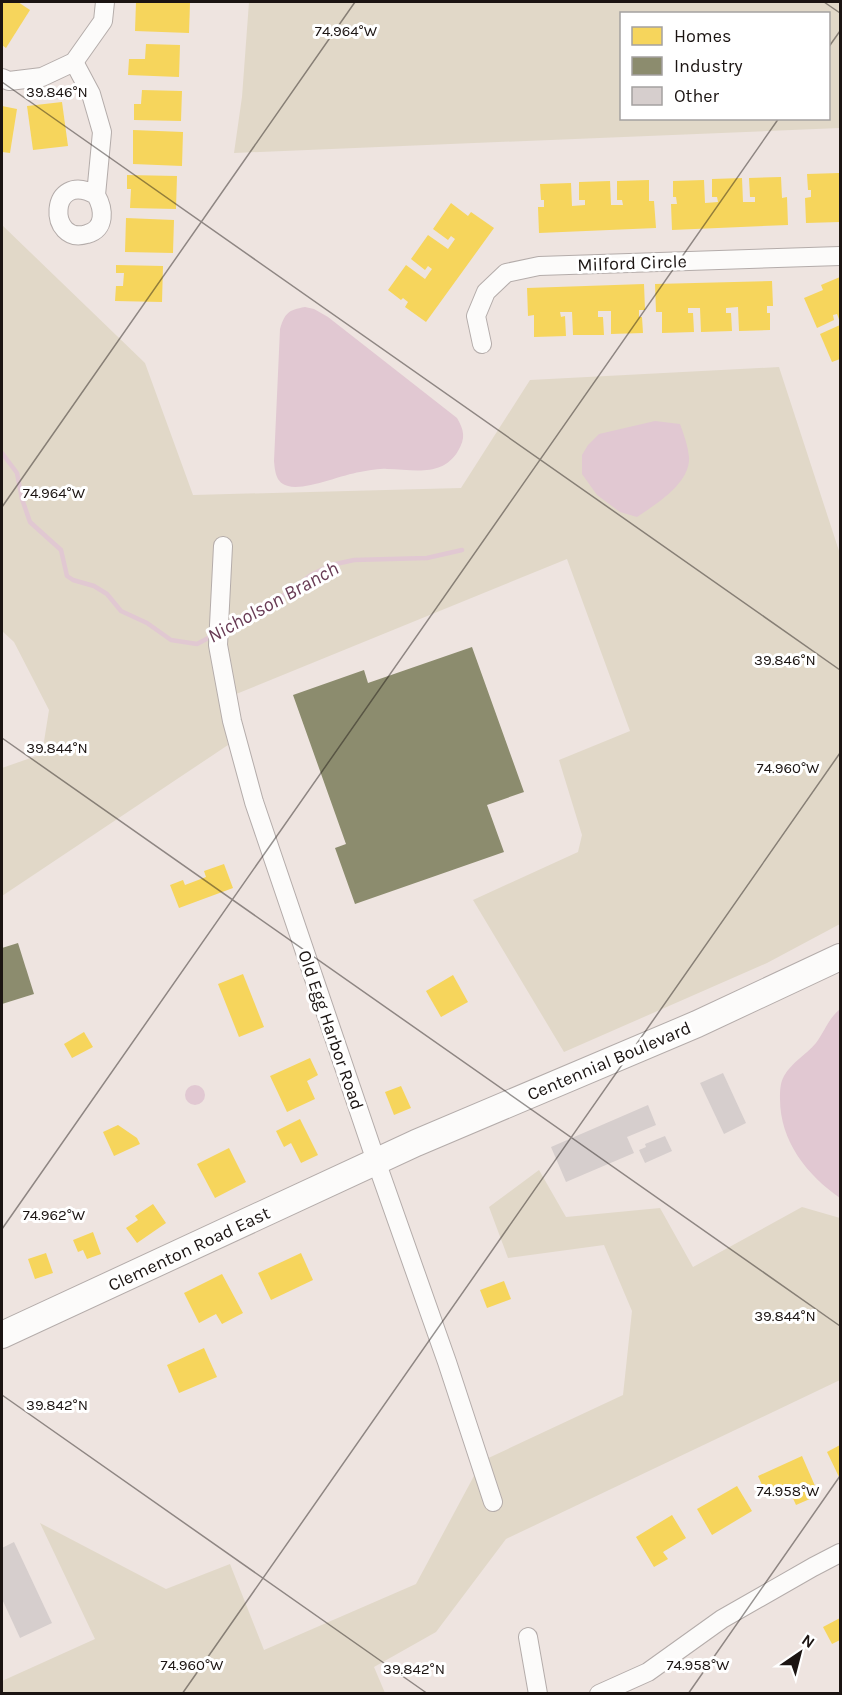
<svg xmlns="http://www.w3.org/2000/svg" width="842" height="1695" viewBox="0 0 842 1695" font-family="Karla,sans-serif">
  <rect width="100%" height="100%" fill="#eee4e0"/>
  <g fill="#e1d8c8" fill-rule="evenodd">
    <path d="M249,2H840V128L234,153L242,97ZM622,14H828V118H622Z"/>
    <polygon points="2,225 145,363 193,495 461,488 530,380 779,367 840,554 840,924 767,963 564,1052 473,900 578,852 582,835 559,760 630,731 567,559 219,701 228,745 2,896 2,768 42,754 49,710 14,642 2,631"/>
    <polygon points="539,1170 566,1217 660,1208 693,1267 802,1207 840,1218 840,1380 506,1539 436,1632 374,1667 385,1693 2,1694 2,1681 95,1639 40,1523 166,1589 230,1564 264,1650 416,1584 482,1461 623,1395 632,1311 604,1245 508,1258 489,1207"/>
  </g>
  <g fill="#e1c8d2">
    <path d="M305,307L314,309L328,317L457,418C464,430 466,438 458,451C442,478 412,469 387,469C378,468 368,471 360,472C341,475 304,491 288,486C276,483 275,472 274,461L280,329C285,313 288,310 305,307Z"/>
    <path d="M655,421L680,424C684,435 688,446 689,457C691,483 655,505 637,517L620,512L597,495L582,474V455L588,445L599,434Z"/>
    <path d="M840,1009V1198C807,1175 780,1141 780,1099C780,1091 780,1083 784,1076C792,1062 806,1055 816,1043C825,1031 828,1019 840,1009Z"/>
    <circle cx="195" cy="1095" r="10"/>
  </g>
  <g fill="#f6d55c">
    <polygon points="2,2 18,2 30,10 6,48 2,45"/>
    <polygon points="136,2 190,3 189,33 135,31"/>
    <polygon points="146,44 180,45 179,77 128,75 129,59 145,59"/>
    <polygon points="142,90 182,91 181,121 134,120 134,104 141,104"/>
    <polygon points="62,102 68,146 33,150 27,106"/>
    <polygon points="2,106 17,109 10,153 2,152"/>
    <polygon points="133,130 183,132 182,166 133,164"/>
    <polygon points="839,173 840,222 806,223 805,198 811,197 811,190 808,190 807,174"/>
    <polygon points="127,175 177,176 176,209 130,208 131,189 127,189"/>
    <polygon points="781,177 782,198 787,197 788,225 672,230 671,204 677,204 676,197 673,197 673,181 704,180 705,203 718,202 717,197 712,197 712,179 742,178 743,202 755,202 755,197 750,197 749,178"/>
    <polygon points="649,180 649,201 654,201 656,228 539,233 538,207 544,207 544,200 541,200 540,184 571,183 572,206 585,205 585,200 579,200 579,182 610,181 611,205 623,205 622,200 617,200 617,181"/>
    <polygon points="451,203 468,216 471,212 494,228 426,322 405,307 408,302 403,298 401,300 388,290 406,265 425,279 432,269 428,266 425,270 411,259 428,235 448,249 455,239 451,236 448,240 433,229"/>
    <polygon points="126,218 174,220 173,253 125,252"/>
    <polygon points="116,265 163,266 162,302 115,301 116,286 123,286 124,273 116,273"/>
    <polygon points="840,277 840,322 837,314 833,315 834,320 817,328 804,298 823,290 821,285"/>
    <polygon points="772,281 773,306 767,306 767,313 770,313 770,330 739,331 738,307 726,308 726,313 731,313 732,331 701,332 700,308 688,308 688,313 693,313 694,332 662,333 662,312 656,312 655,284"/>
    <polygon points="644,284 645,310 639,310 639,317 642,317 643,333 611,334 611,311 598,311 598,317 603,317 604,335 573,335 572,312 560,312 561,317 565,316 566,336 534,337 534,315 528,316 527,288"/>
    <polygon points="840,325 840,359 832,362 820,334"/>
    <polygon points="224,864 233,888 179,908 170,885 183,880 185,885 206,877 204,871"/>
    <polygon points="243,974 264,1027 239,1037 218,984"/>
    <polygon points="453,975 468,1002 441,1017 426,991"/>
    <polygon points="84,1032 93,1047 72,1058 64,1044"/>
    <polygon points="310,1058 318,1075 307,1081 315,1099 287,1112 270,1076"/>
    <polygon points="401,1086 411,1108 394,1115 385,1092"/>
    <polygon points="300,1119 318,1155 301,1163 291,1143 284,1147 276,1131"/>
    <polygon points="118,1125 137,1138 140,1144 114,1156 103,1132"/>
    <polygon points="229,1148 246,1182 215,1198 197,1164"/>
    <polygon points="153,1204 166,1223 137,1243 126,1228 138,1220 135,1216"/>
    <polygon points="93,1232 101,1254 87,1259 83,1250 78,1252 73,1240"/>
    <polygon points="46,1253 53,1273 35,1279 28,1259"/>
    <polygon points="301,1253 313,1280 271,1300 258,1273"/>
    <polygon points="222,1274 243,1313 222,1324 216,1314 199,1323 184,1293"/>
    <polygon points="504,1281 511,1299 487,1308 480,1290"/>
    <polygon points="204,1348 217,1377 179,1393 167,1365"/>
    <polygon points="840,1445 840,1479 827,1452"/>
    <polygon points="802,1456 819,1495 796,1505 791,1494 781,1499 777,1492 767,1496 758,1476"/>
    <polygon points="737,1486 752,1511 712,1535 697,1509"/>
    <polygon points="672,1515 686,1538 663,1552 668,1559 654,1567 636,1537"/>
    <polygon points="840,1618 840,1640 832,1644 823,1627"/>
  </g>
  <g fill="#8c8c6e">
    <polygon points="472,647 524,792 487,805 504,852 355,904 335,848 346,844 293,695 364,670 368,683"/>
    <polygon points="18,943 34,994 2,1004 2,948"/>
  </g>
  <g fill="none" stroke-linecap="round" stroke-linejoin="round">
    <g stroke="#e1c8d2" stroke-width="4.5">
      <polyline points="2,453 17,473 22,499 30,522 61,550 67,576 73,580 94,586 107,594 121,611 147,623 171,640 197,644 214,635"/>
      <polyline points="224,630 266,608 311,575 331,565 354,560 427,558 462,550"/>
    </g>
  </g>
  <g fill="#d6cecd">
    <polygon points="723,1073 746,1123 724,1134 700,1083"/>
    <polygon points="648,1105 656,1125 627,1137 634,1153 566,1182 551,1147"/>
    <polygon points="665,1136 672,1151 645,1163 639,1150 646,1147 645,1144"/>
    <polygon points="14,1542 52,1623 20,1638 2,1599 2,1548"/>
  </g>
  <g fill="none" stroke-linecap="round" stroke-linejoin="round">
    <g stroke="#b4acaa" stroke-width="20">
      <g id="minor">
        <path d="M74,62L91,94L102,132L96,195C48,169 47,246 87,234C106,229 104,209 96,195"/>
        <polyline points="2,78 9,81 42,77 74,62 103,21 105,2"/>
        <polyline points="482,344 476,316 486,292 506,273 539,266 840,256"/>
        <polyline points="223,546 218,645 232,721 254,802 376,1161 447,1362 493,1502"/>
        <polyline points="528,1637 538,1694"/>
        <polyline points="599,1694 648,1672 722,1619 813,1567 840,1553"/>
      </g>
    </g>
    <g stroke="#b4acaa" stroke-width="28">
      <polyline id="secondary" points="2,1335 416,1143 697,1024 840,957"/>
    </g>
    <use href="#minor" stroke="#fcfbfa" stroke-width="18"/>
    <use href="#secondary" stroke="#fcfbfa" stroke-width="26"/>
  </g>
  <path fill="none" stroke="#1b1412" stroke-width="1.5" stroke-opacity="0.45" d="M824,2L840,13M828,48L840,31M2,82L840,670M2,507L355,2M2,738L840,1326M2,1229L779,118M2,1395L428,1694M182,1694L840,753M688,1694L840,1476"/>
  <g text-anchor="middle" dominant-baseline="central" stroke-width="6" stroke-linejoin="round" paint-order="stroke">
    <g font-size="18" fill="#1b1412" stroke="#fff">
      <text transform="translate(632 263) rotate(-2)">Milford Circle</text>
      <text transform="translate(331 1030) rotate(71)">Old Egg Harbor Road</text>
      <text transform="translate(609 1061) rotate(-23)">Centennial Boulevard</text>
      <text transform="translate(189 1249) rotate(-25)">Clementon Road East</text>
    </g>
    <g font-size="20" font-style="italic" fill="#683b54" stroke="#fff">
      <text transform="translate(273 602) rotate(-29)">Nicholson Branch</text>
    </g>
  </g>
  <g font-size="15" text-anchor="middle" fill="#1b1412" stroke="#fff" stroke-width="6" stroke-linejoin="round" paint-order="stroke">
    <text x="346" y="36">74.964°W</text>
    <text x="57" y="97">39.846°N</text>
    <text x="54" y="498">74.964°W</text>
    <text x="785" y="665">39.846°N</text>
    <text x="57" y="753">39.844°N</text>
    <text x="788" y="773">74.960°W</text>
    <text x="54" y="1220">74.962°W</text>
    <text x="785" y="1321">39.844°N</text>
    <text x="57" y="1410">39.842°N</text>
    <text x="788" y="1496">74.958°W</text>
    <text x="192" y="1670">74.960°W</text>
    <text x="698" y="1670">74.958°W</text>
    <text x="414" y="1674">39.842°N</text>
  </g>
  <rect width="842" height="1695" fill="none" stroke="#1b1412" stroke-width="6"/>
  <rect x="620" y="12" width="210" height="108" fill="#ffffff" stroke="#a4a1a0" stroke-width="1.5"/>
  <rect x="632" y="27" width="30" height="18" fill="#f6d55c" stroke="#a4a1a0" stroke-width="1.5"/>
  <text x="674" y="42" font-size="18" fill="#1b1412">Homes</text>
  <rect x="632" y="57" width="30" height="18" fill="#8c8c6e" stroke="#a4a1a0" stroke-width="1.5"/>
  <text x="674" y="72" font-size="18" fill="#1b1412">Industry</text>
  <rect x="632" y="87" width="30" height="18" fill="#d6cecd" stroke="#a4a1a0" stroke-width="1.5"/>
  <text x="674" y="102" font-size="18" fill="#1b1412">Other</text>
  <g transform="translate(800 1653) rotate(35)" stroke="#ffffff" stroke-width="4.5" paint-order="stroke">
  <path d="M0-4.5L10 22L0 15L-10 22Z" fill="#1b1412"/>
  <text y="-9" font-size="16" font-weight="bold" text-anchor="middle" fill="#1b1412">N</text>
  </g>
</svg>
